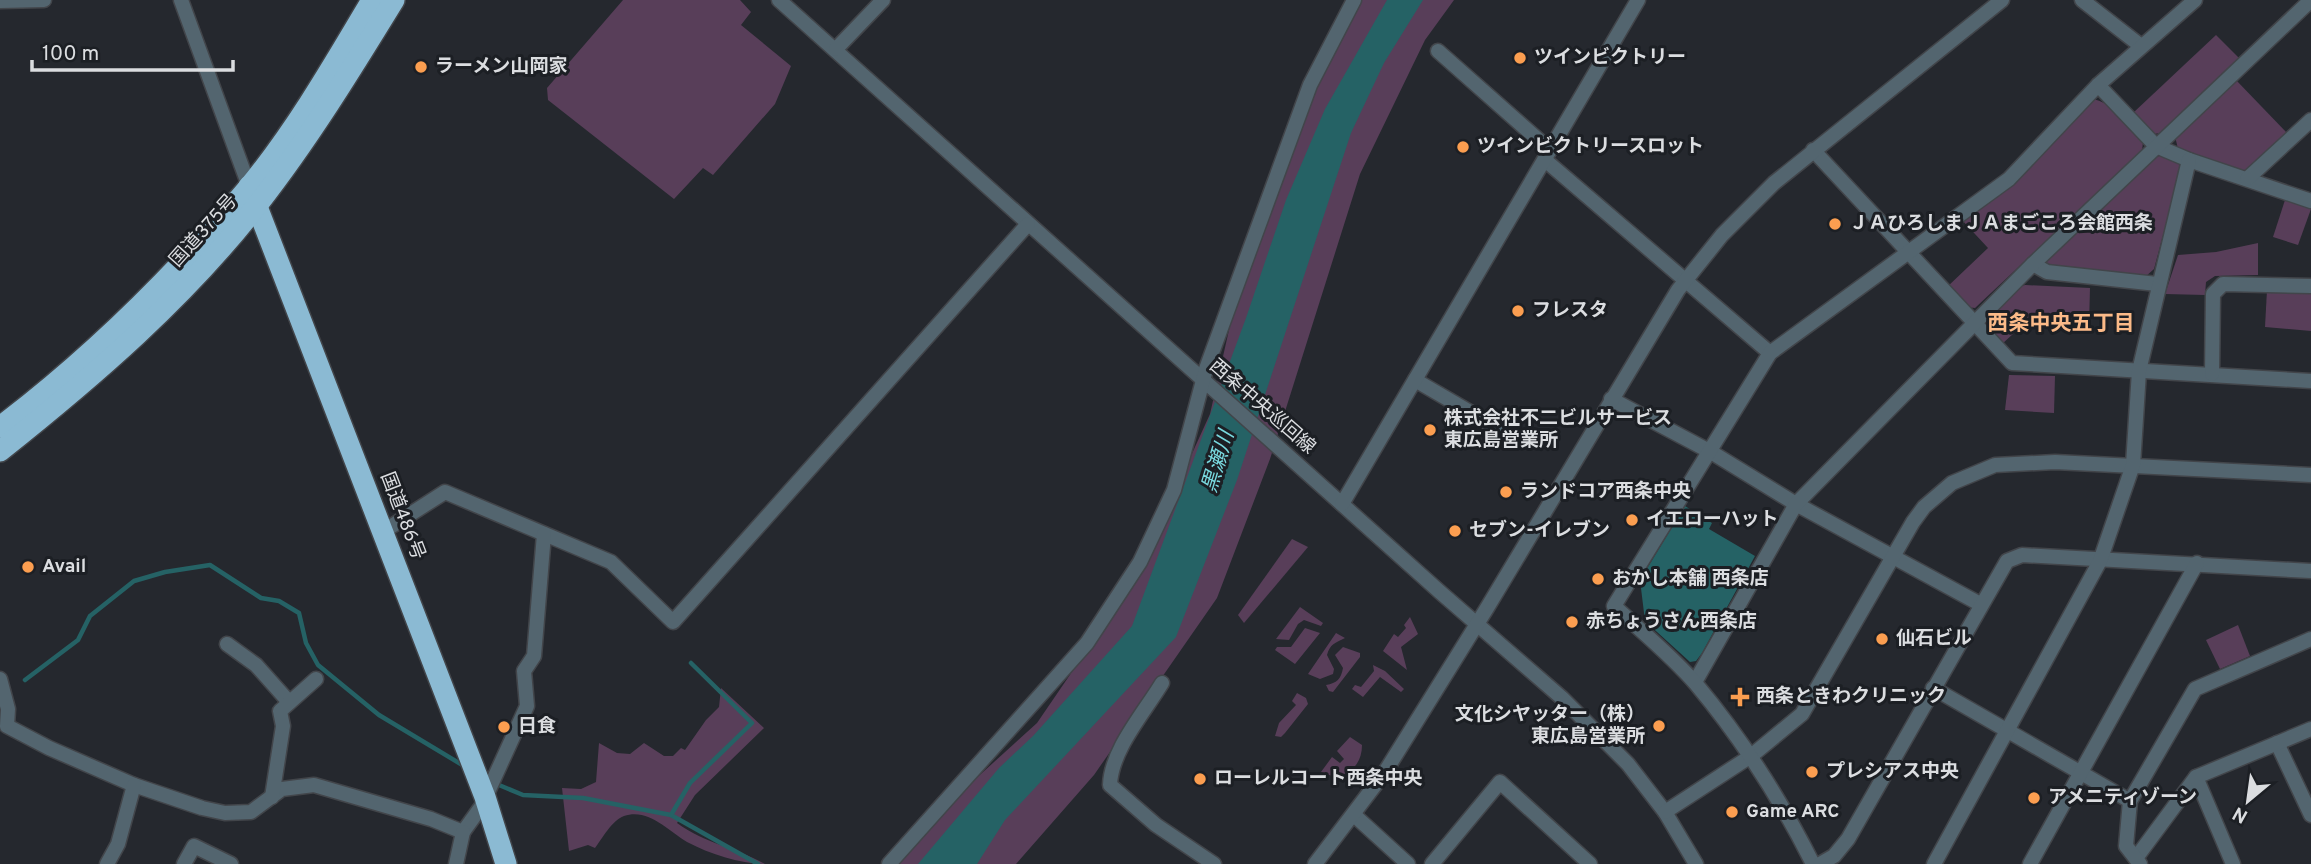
<svg xmlns="http://www.w3.org/2000/svg" width="2311" height="864" viewBox="0 0 2311 864" font-family="Overpass,'Noto Sans JP',sans-serif">
  <rect width="100%" height="100%" fill="#25282e"/>
  <g fill="#583e59">
    <polygon points="623,0 740,0 751,12 741,25 791,66 775,104 713,175 703,168 674,199 548,100 547,88"/>
    <polygon points="1355,0 1454,0 1425,40 1360,174 1270,459 1217,598 1094,775 1016,864 892,864 918,831 1037,723 1134,581 1210,414 1245,259 1298,119"/>
    <polygon points="2216,35 2241,60 2163,133 2152,134 2133,113"/>
    <polygon points="2235,79 2287,133 2249,171 2243,173 2178,149 2175,136"/>
    <path d="M2092,99C2113,102 2129,127 2143,142L2142,151L1975,308L1966,307L1946,288L1988,248L1962,220Z"/>
    <polygon points="2162,155 2178,162 2181,168 2154,269 2145,277 2049,268 2043,261 2073,236 2153,158"/>
    <polygon points="2285,200 2311,209 2298,245 2273,237"/>
    <polygon points="2258,243 2258,275 2215,276 2206,282 2205,295 2165,294 2178,255 2216,252"/>
    <polygon points="2025,285 2090,288 2089,326 2025,323 2002,344 1984,327 1985,320 2018,287"/>
    <polygon points="2267,290 2311,294 2311,331 2265,327"/>
    <polygon points="2009,375 2055,376 2054,413 2005,410"/>
    <polygon points="1292,539 1308,547 1244,623 1238,615"/>
    <polygon points="1300,607 1323,623 1321,626 1304,620 1298,624 1289,640 1276,639"/>
    <polygon points="1410,617 1418,634 1401,647 1407,670 1383,651 1394,634 1398,637 1406,628 1404,625"/>
    <polygon points="2238,625 2250,656 2220,669 2206,640"/>
    <polygon points="1305,628 1320,633 1295,664 1275,650 1277,647 1291,647"/>
    <path d="M1336,633L1345,638C1335,643 1330,644 1327,655L1334,669L1333,674L1320,679L1308,674Z"/>
    <path d="M1343,647L1360,653V657L1333,692L1329,691L1326,685C1337,683 1341,679 1343,668L1335,655Z"/>
    <polygon points="1373,665 1385,671 1404,689 1401,692 1380,677 1363,697 1352,689 1355,685 1361,687 1374,671"/>
    <path d="M721,688L764,728L695,795L677,823C706,844 734,847 765,864C740,864 710,854 687,842C668,831 649,808 624,816C612,820 602,839 595,848L588,845L569,851L562,788L581,789L596,782L599,743L617,753L630,754L644,743L664,756H673L681,748L685,750L706,720L719,707Z"/>
    <polygon points="1297,693 1306,698 1308,704 1285,733 1281,737 1275,736 1279,723 1296,705 1292,701"/>
    <path d="M1350,737L1362,745C1362,763 1352,773 1335,777L1321,772L1332,757L1340,763L1344,759L1337,751Z"/>
  </g>
  <g fill="#256265">
    <polygon points="1387,0 1423,0 1384,63 1351,133 1237,480 1176,637 1005,820 977,864 918,864 999,768 1033,736 1132,626 1246,318 1286,200 1325,109"/>
    <polygon points="1685,506 1712,523 1709,529 1755,556 1702,653 1696,661 1690,662 1645,621 1640,580"/>
  </g>
  <g fill="none" stroke-linecap="round" stroke-linejoin="round">
    <g stroke="#256265" stroke-width="4.5">
      <polyline points="25,680 78,640 90,616 134,581 165,572 210,565 261,598 279,601 299,613 306,643 318,665 379,715 464,766"/>
      <polyline points="499,785 523,795 583,798 671,815 758,864"/>
      <polyline points="671,815 690,783 752,723 691,663"/>
    </g>
    <g stroke="#42454a" stroke-width="17">
      <g id="minor">
        <polyline points="181,0 249,186"/>
        <polyline points="779,0 1440,592 1562,698 1628,764 1665,812 1696,864"/>
        <polyline points="2082,0 2141,46"/>
        <polyline points="0,1 44,0"/>
        <polyline points="836,49 883,0"/>
        <polyline points="1438,51 1550,150"/>
        <polyline points="2098,85 2156,146 2189,160 2311,201"/>
        <polyline points="1813,150 2012,363 2311,381"/>
        <polyline points="1545,160 1770,353"/>
        <polyline points="2247,179 2311,120"/>
        <polyline points="2033,264 2047,272 2157,284"/>
        <polyline points="2212,374 2213,294 2223,284 2311,286"/>
        <polyline points="1415,380 1506,433"/>
        <polyline points="1611,399 1711,452 1796,504 1980,604"/>
        <polyline points="1342,504 1638,0"/>
        <polyline points="384,531 445,492 611,562 673,622 1028,224"/>
        <polyline points="227,644 256,665 289,702"/>
        <polyline points="0,679 8,709 7,726 49,748 134,785 202,808 225,813 251,812 282,789 314,785 431,819 463,832 481,807 527,706 524,671 534,656 544,534"/>
        <polyline points="1695,682 1796,504 2033,264 2311,0"/>
        <path d="M1162,683C1144,713 1111,750 1110,785L1156,825L1214,864"/>
        <polyline points="1933,688 2130,801"/>
        <polyline points="2277,743 2311,815"/>
        <polyline points="272,797 283,726 280,711 316,679"/>
        <polyline points="1665,812 1751,756 1802,714 1913,522 1924,507 1952,483 1995,465 2055,462 2311,475"/>
        <polyline points="1354,815 1408,864"/>
        <polyline points="2136,858 2196,777"/>
        <polyline points="107,864 118,844 134,785"/>
        <polyline points="184,864 194,846 231,864"/>
        <polyline points="456,864 463,832"/>
        <polyline points="889,864 1087,643 1140,562 1174,490 1206,369 1310,85 1354,0"/>
        <polyline points="1315,864 1385,772 1487,608 1678,290 1722,235 1774,183 2002,0"/>
        <polyline points="1432,864 1500,782 1590,864"/>
        <path d="M1813,864C1781,800 1742,739 1696,684C1672,656 1641,631 1614,606L1770,353L2009,179L2098,85L2195,0"/>
        <polyline points="1820,864 1834,856 1848,839 2007,561 2022,555 2311,571"/>
        <polyline points="1934,864 2100,561 2133,465 2139,371 2189,160"/>
        <polyline points="2030,864 2197,563"/>
        <polyline points="2140,864 2126,846 2130,801 2195,689 2311,639"/>
        <polyline points="2233,864 2196,777 2311,729"/>
      </g>
    </g>
    <g stroke="#42454a" stroke-width="24">
      <g id="highway">
        <polyline points="249,186 485,797 506,864"/>
        <path d="M0,427C91,358 175,275 249,187C296,130 334,64 372,0"/>
        <path d="M0,451C93,377 185,298 258,204C308,140 351,70 394,0"/>
      </g>
    </g>
    <use href="#minor" stroke="#53656f" stroke-width="14"/>
    <use href="#highway" stroke="#8bbad3" stroke-width="21"/>
  </g>
  <g fill="#fb9e50" stroke="#1c1f24" stroke-width="2.5">
    <circle cx="1520" cy="58" r="7"/>
    <circle cx="421" cy="67" r="7"/>
    <circle cx="1463" cy="147" r="7"/>
    <circle cx="1835" cy="224" r="7"/>
    <circle cx="1518" cy="311" r="7"/>
    <circle cx="1430" cy="430" r="7"/>
    <circle cx="1506" cy="492" r="7"/>
    <circle cx="1632" cy="520" r="7"/>
    <circle cx="1455" cy="531" r="7"/>
    <circle cx="28" cy="567" r="7"/>
    <circle cx="1598" cy="579" r="7"/>
    <circle cx="1572" cy="622" r="7"/>
    <circle cx="1882" cy="639" r="7"/>
    <path d="M1736.5 686.5h7v7h7v7h-7v7h-7v-7h-7v-7h7z"/>
    <circle cx="1659" cy="726" r="7"/>
    <circle cx="504" cy="727" r="7"/>
    <circle cx="1812" cy="772" r="7"/>
    <circle cx="1200" cy="779" r="7"/>
    <circle cx="2034" cy="798" r="7"/>
    <circle cx="1732" cy="812" r="7"/>
  </g>
  <g text-anchor="middle" dominant-baseline="central" stroke-width="6" stroke-linejoin="round" paint-order="stroke">
    <g font-size="19" font-weight="bold" fill="#dbdde0" stroke="#1c1f24" text-anchor="start">
      <text x="1534" y="58">ツインビクトリー</text>
      <text x="435" y="67">ラーメン山岡家</text>
      <text x="1477" y="147">ツインビクトリースロット</text>
      <text x="1849" y="224">ＪＡひろしまＪＡまごころ会館西条</text>
      <text x="1532" y="311">フレスタ</text>
      <text x="1444" y="419">株式会社不二ビルサービス<tspan x="1444" dy="22">東広島営業所</tspan></text>
      <text x="1520" y="492">ランドコア西条中央</text>
      <text x="1646" y="520">イエローハット</text>
      <text x="1469" y="531">セブン-イレブン</text>
      <text x="42" y="567">Avail</text>
      <text x="1612" y="579">おかし本舗 西条店</text>
      <text x="1586" y="622">赤ちょうさん西条店</text>
      <text x="1896" y="639">仙石ビル</text>
      <text x="1756" y="697">西条ときわクリニック</text>
      <text x="1645" y="715" text-anchor="end">文化シヤッター（株）<tspan x="1645" dy="22">東広島営業所</tspan></text>
      <text x="518" y="727">日食</text>
      <text x="1826" y="772">プレシアス中央</text>
      <text x="1214" y="779">ローレルコート西条中央</text>
      <text x="2048" y="798">アメニティゾーン</text>
      <text x="1746" y="812">Game ARC</text>
    </g>
    <g font-size="19" fill="#dbdde0" stroke="#1c1f24">
      <text transform="translate(204 231) rotate(-48)">国道375号</text>
      <text transform="translate(1262 407) rotate(41)">西条中央巡回線</text>
      <text transform="translate(402 516) rotate(69)">国道486号</text>
    </g>
    <g font-size="21" font-weight="bold" fill="#fbba88" stroke="#1c1f24">
      <text x="2061" y="324">西条中央五丁目</text>
    </g>
    <g font-size="21" font-style="italic" fill="#79d9df" stroke="#1c1f24">
      <text transform="translate(1219 462) rotate(-73)">黒瀬川</text>
    </g>
  </g>
  <g transform="translate(2248 801) rotate(209)" stroke="#1c1f24" stroke-width="5" paint-order="stroke">
  <path d="M0-5L12 26L0 18L-12 26Z" fill="#dbdde0"/>
  <text y="-10" font-size="19" font-weight="bold" text-anchor="middle" fill="#dbdde0">N</text>
  </g>
  <path d="M32 60v10h201v-10" fill="none" stroke="#dbdde0" stroke-width="3.5"/>
  <text x="42" y="60" font-size="21" fill="#dbdde0" stroke="#1c1f24" stroke-width="5" paint-order="stroke">100 m</text>
</svg>
